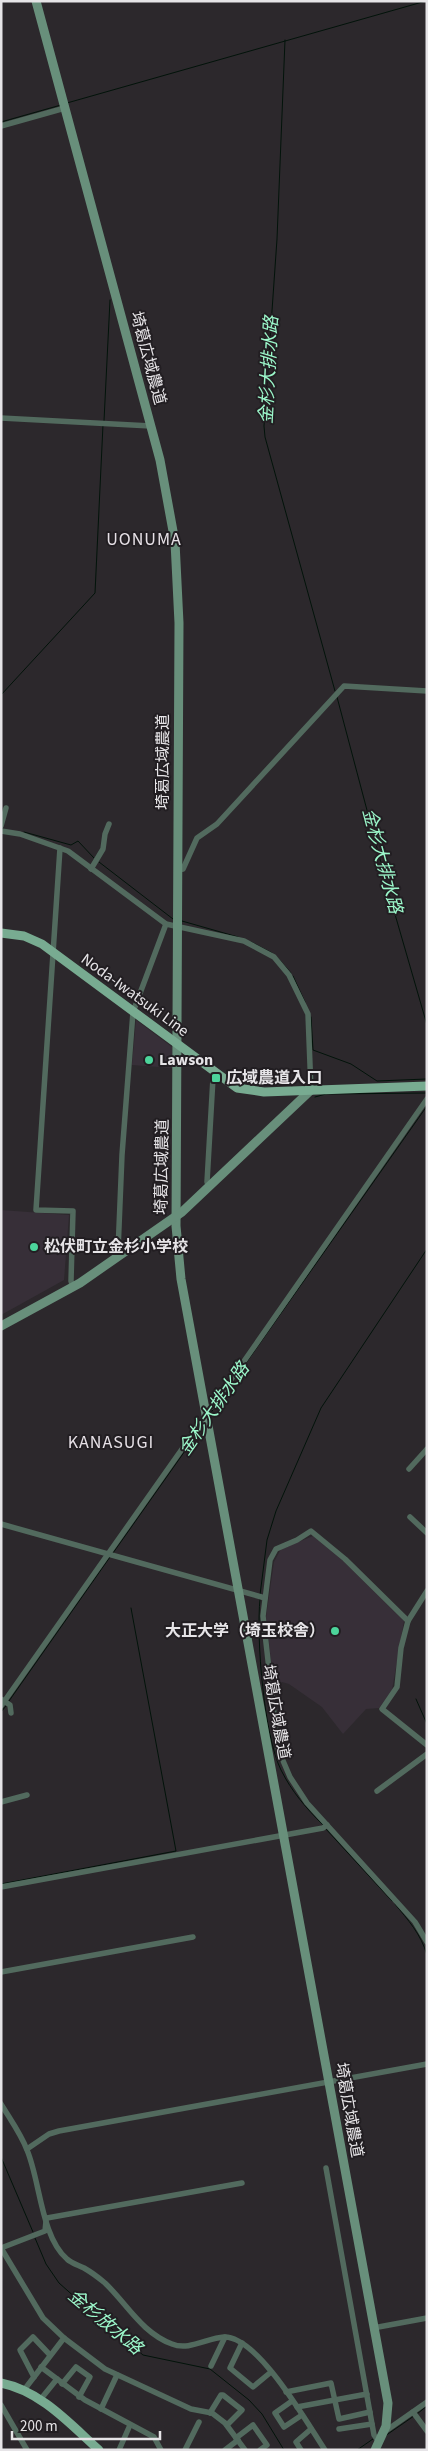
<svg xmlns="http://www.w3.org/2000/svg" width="428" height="2451" viewBox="0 0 428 2451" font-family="'Source Sans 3','Noto Sans JP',sans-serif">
  <rect width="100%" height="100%" fill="#2c282c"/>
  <g fill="#372f38">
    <polygon points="136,1020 172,1047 172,1068 132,1065"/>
    <polygon points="1,1210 69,1215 64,1280 1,1315"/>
    <polygon points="313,1536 342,1560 404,1621 392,1690 379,1708 366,1709 343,1734 322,1707 289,1684 282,1682 277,1688 274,1687 266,1617 274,1562 281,1549"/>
  </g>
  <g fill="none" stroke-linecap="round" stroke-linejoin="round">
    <g stroke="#02130a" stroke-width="1">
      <polyline points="285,40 277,239 264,426 265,437 335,691"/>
      <polyline points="67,103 426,1"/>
      <polyline points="1,122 61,105"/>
      <polyline points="104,421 110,300"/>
      <polyline points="1,695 95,593 103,425"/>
      <polyline points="337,697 390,897 427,1025"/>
      <polyline points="24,832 71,845 78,841 94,858"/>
      <polyline points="99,862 173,919"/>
      <polyline points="182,921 238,937"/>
      <polyline points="251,942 272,953"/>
      <polyline points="277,957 291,973"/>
      <polyline points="293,976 305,1002"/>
      <polyline points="311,1017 313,1050 351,1064 377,1081 427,1079"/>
      <polyline points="315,1097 326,1094 427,1093"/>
      <polyline points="210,1414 427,1106"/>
      <polyline points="113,1553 204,1424"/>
      <polyline points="260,1595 267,1540 276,1511 321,1408 427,1249"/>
      <path d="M260,1599C256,1638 264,1736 281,1770C292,1792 306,1808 323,1825"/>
      <polyline points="416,1699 427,1724"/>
      <polyline points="9,1701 110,1557"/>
      <polyline points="1,1712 6,1706"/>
      <polyline points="325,1828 392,1901"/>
      <polyline points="1,1884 176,1851 131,1608"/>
      <path d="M395,1904C408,1920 421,1934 427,1955"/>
      <polyline points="1,2157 33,2232"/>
      <polyline points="35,2238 46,2264 59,2283 86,2307 143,2355 210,2369 249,2400 262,2414 284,2450"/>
      <polyline points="417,2414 427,2406"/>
      <polyline points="385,2436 414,2416"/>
      <polyline points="357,2450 373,2439"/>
    </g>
    <g stroke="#526a5e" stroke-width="5.5">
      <polyline points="1,126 65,108"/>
      <polyline points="1,418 151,426"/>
      <polyline points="1,826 6,808"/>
      <polyline points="1,831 20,834 68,851 166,924 244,941 274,957 289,975 308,1014 311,1090"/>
      <polyline points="60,848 36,1210 73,1211 71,1281 73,1288"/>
      <polyline points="91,869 103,849 105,834 109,824"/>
      <polyline points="178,870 183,869 197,838 217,824 344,686 427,691"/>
      <polyline points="209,1187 207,1182 213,1078 215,1073"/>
      <polyline points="120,1255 118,1251 122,1155 133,1012 166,924"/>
      <polyline points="205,1408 212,1407 427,1099"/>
      <polyline points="409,1469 427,1449"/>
      <polyline points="410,1517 427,1533"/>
      <polyline points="1,1524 265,1598"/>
      <polyline points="427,1591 408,1621 401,1648 397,1687 382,1709 427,1745"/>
      <polyline points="408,1621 345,1559 311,1531 297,1540 276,1549 270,1560 263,1616 278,1749 290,1777 307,1803 415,1922 427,1942"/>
      <polyline points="1,1699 10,1705 11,1713"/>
      <polyline points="1,1706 206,1415"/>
      <polyline points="377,1791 427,1754"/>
      <polyline points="1,1802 27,1795"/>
      <polyline points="1,1887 323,1828 327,1825"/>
      <polyline points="1,1972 193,1937"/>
      <path d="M1,2104C10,2119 21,2134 27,2150C40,2180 41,2237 67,2259C71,2263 78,2265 84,2268C91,2272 99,2278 105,2283C127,2304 142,2333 172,2344C189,2351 207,2338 224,2337C258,2336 307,2423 325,2450"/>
      <polyline points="27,2149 49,2134 59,2131 427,2064"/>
      <polyline points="326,2168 374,2435 379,2442"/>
      <polyline points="47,2218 242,2183"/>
      <polyline points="1,2248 43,2318 64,2338 105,2369 191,2409 212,2413 225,2423 245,2450"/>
      <polyline points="1,2248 45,2231 46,2221"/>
      <polyline points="373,2328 427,2318"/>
      <polyline points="242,2343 230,2368 253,2387 271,2372"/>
      <polyline points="211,2366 225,2337"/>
      <polyline points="41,2367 85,2400 154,2437 161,2450"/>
      <polyline points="34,2377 20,2350 33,2337 50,2355"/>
      <polyline points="62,2384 76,2367 90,2377 79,2397"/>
      <polyline points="24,2390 64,2338"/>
      <polyline points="286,2392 331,2383 339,2419 370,2412"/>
      <polyline points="40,2400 57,2379"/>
      <polyline points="292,2401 275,2413 284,2427 302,2415"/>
      <polyline points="1,2405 27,2450"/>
      <polyline points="297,2407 367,2394"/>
      <polyline points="101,2409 117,2375"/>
      <polyline points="413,2412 427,2431"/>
      <polyline points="210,2413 221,2395 223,2395 242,2410 227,2425"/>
      <polyline points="339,2429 372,2424"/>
      <polyline points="384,2430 387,2430 427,2402"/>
      <polyline points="236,2438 253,2425 267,2445 260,2450"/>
      <polyline points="119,2450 130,2425"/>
      <polyline points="185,2450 199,2422"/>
      <polyline points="225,2450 238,2440"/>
      <polyline points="301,2450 296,2442 311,2429"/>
    </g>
    <g stroke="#688f7b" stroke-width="9">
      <polyline points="36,1 160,460 175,542 179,623 176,1226 181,1279 388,2403 386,2426 375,2450"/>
      <polyline points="1,1326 80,1283 182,1212 311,1090"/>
    </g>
    <g stroke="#78ab91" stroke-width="9">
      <polyline points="1,933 24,936 42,944 237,1088 264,1092 427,1086"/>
      <path d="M1,2383C41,2391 70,2424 99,2450"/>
    </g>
  </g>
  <g fill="#4cd49b" stroke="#221e22" stroke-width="2">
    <circle cx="149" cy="1060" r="5"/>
    <rect x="211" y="1073" width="10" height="10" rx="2.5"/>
    <circle cx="34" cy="1247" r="5"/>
    <circle cx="335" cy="1631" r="5"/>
  </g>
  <g text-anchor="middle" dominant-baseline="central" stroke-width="4" stroke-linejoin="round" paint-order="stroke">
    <g font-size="16" fill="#e6e4e7" stroke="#221e22">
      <text transform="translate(148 358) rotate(75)">埼葛広域農道</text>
      <text transform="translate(163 762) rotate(-90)">埼葛広域農道</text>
      <text transform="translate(135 995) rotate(36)">Noda-Iwatsuki Line</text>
      <text transform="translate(162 1167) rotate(-89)">埼葛広域農道</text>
      <text transform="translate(276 1712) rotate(80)">埼葛広域農道</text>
      <text transform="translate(349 2110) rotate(80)">埼葛広域農道</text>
    </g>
    <g font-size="16" font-weight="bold" fill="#e6e4e7" stroke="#221e22" text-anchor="start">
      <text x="159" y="1060">Lawson</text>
      <text x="226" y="1078">広域農道入口</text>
      <text x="44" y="1247">松伏町立金杉小学校</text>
      <text x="325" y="1631" text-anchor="end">大正大学（埼玉校舎）</text>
    </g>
    <g font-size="18" font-style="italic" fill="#9cf8cb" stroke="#221e22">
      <text transform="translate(269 370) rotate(-87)">金杉大排水路</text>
      <text transform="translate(382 861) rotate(75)">金杉大排水路</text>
      <text transform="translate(214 1409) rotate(-55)">金杉大排水路</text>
      <text transform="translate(105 2322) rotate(40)">金杉放水路</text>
    </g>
    <g font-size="18" letter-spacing="1" fill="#e6e0e6" stroke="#221e22">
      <text x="144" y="539">UONUMA</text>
      <text x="111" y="1442">KANASUGI</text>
    </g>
  </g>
  <rect width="428" height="2451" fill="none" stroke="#e6e4e7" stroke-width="5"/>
  <path d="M12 2431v8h148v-8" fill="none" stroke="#e6e4e7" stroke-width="2.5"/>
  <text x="20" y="2431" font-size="15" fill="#e6e4e7" stroke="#221e22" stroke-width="4" paint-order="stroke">200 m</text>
</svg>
